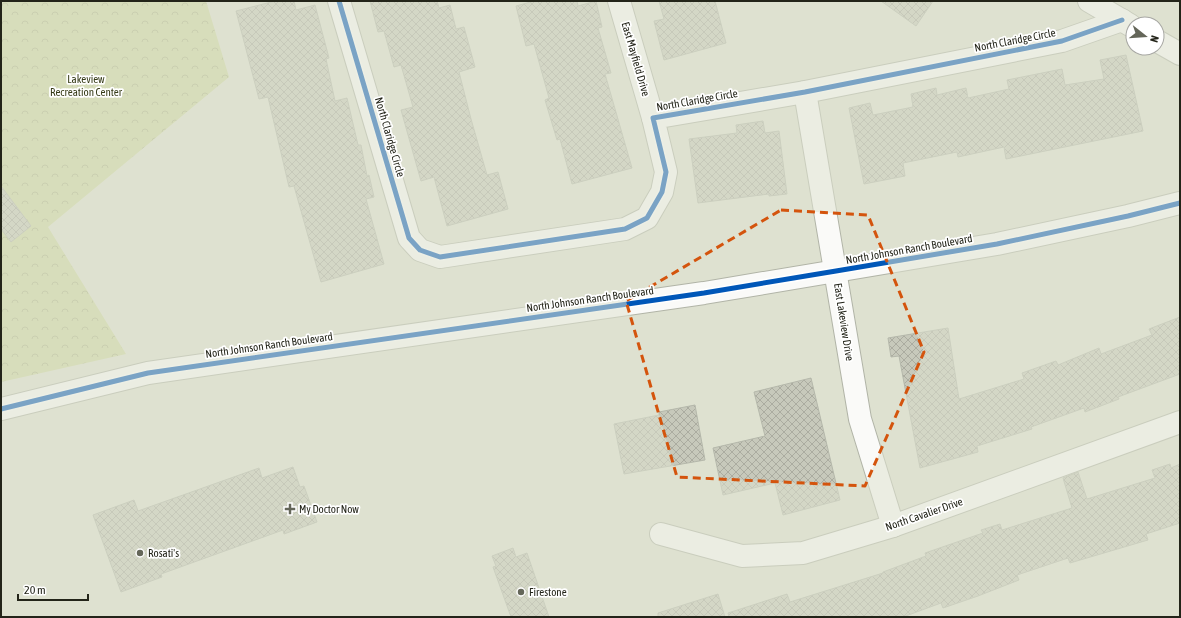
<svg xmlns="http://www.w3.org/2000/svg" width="1181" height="618" viewBox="0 0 1181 618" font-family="'Asap Condensed',sans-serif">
  <defs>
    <pattern id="park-crowns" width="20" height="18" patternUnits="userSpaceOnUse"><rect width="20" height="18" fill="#cfd7a2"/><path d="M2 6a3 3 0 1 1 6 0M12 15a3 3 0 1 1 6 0" fill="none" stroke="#b1b88b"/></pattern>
    <pattern id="building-cross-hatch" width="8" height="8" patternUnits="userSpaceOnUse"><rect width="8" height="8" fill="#c7c9bb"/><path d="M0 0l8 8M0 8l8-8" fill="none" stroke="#abaca0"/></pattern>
  </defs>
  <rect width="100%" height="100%" fill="#dee1d0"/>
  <polygon fill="url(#park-crowns)" points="1,1 206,1 229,77 48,227 126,354 1,382"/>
  <g fill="url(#building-cross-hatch)" stroke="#b5b8ab">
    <polygon points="275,1 294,1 296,10 315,5 329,58 326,59 335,101 347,98 358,145 361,145 367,176 369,175 374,197 366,199 384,264 321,282 294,186 289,187 268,97 259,99 236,11"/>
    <polygon points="370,1 437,1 439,8 450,5 456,29 464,27 475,67 459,72 471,119 487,175 498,172 508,209 447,226 434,177 421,181 401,110 413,107 401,65 394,67 384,31 378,32"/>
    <polygon points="534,1 577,1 578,6 596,1 602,27 598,28 611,73 605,74 632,168 572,184 560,139 557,140 545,100 549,98 534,44 526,46 516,6"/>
    <polygon points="659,1 715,1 726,43 664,60 654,21 664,19"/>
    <polygon points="881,1 933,1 916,26"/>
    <polygon points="1126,55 1143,131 1006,159 1004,147 958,157 957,152 903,163 905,176 864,184 849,108 870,103 873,115 913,107 911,94 936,88 937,95 966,88 968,98 1009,89 1007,80 1062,69 1065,85 1104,79 1100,60"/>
    <polygon points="763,121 765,133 779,131 787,194 769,196 769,194 698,203 689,139 737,133 736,125"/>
    <polygon points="1,186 31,226 11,242 1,229"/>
    <polygon points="1180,317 1180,374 1118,397 1119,399 1085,412 1084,408 1031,427 1032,429 977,446 978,452 920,468 899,356 891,357 888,338 948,328 959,399 1024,379 1022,373 1056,361 1058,365 1099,348 1101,354 1152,335 1149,329"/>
    <polygon points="811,378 840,500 783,515 775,483 723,495 713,448 765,436 754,392"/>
    <polygon points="695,405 705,460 624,474 614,424 659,415 659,412"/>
    <polygon points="1170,464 1171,468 1180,464 1180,523 1146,534 1148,540 1070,563 1068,558 1017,575 1019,580 978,596 943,608 941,603 903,617 729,617 728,613 787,594 790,602 883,573 883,572 926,556 925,553 983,533 981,530 1000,524 1002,530 1072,508 1063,478 1078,472 1087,499 1155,478 1152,470"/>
    <polygon points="293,467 300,487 304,486 317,522 284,534 283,530 161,574 162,577 121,592 93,515 134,500 138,511 259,468 262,478"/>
    <polygon points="513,548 516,557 527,553 549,617 511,617 493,567 496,566 492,556"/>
    <polygon points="718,594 725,617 658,617 658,613"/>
  </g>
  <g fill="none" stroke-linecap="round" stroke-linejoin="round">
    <g stroke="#b1b4a7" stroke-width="24">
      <g id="minor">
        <polyline points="339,1 409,238 420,250 440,257 625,229 647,218 662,192 666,172 653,118 805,92 1062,41 1122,20"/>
        <polyline points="619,1 653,118"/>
        <polyline points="1089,1 1130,25"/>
        <polyline points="1157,41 1180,54"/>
        <polyline points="805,92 860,419 893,526"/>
        <polyline points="1,409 148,373 704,293 836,271 997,244 1128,216 1180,203"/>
        <polyline points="661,534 742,556 803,553 893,526 1180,422"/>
      </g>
    </g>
    <use href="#minor" stroke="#fafaf8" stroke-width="22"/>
    <g stroke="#fff" stroke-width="8">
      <g id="cycleway">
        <polyline points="339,1 409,238 420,250 440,257 625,229 647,218 662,192 666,172 653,118 805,92 1062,41 1122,20"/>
        <polyline points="1,409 148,373 704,293 836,271 997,244 1128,216 1180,203"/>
      </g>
    </g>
    <use href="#cycleway" stroke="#0057b8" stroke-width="5"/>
  </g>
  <path d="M0 0H1181V618H0ZM781,210L868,215L924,352L865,486L677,477L626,301Z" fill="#dee1d0" fill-opacity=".55" fill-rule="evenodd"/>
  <path fill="none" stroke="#d4540d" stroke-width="3" stroke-dasharray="8 5" stroke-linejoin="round" d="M781,210L868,215L924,352L865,486L677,477L626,301Z"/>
  <g fill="#646659" stroke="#fff" stroke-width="1.5">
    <path d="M288 503h4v4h4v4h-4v4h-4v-4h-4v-4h4z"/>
    <circle cx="140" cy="553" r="4"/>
    <circle cx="521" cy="592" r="4"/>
  </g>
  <g text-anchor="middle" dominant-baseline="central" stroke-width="3.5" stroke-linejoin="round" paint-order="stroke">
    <g font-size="11" fill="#232419" stroke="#fff">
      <text transform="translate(1015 40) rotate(-11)">North Claridge Circle</text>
      <text transform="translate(636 59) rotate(74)">East Mayfield Drive</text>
      <text transform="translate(697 100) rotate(-10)">North Claridge Circle</text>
      <text transform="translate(390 137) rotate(74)">North Claridge Circle</text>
      <text transform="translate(909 249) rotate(-10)">North Johnson Ranch Boulevard</text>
      <text transform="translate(590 299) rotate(-8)">North Johnson Ranch Boulevard</text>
      <text transform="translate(844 322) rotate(81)">East Lakeview Drive</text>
      <text transform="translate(269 345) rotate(-8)">North Johnson Ranch Boulevard</text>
      <text transform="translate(924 514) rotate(-19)">North Cavalier Drive</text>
    </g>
    <g font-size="11" fill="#363b17" stroke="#fff">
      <text x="86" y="79">Lakeview<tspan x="86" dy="13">Recreation Center</tspan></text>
    </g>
    <g font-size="11" fill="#232419" stroke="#fff" text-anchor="start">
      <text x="299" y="509">My Doctor Now</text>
      <text x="148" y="553">Rosati's</text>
      <text x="529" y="592">Firestone</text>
    </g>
  </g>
  <rect width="1181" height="618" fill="none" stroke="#232419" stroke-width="4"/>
  <g transform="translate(1145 36) rotate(107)"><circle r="19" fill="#ffffff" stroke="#a7a7a3"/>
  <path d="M0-3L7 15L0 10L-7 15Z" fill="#646659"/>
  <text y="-6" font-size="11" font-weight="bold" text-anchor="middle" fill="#232419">N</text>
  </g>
  <path d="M18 594v6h70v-6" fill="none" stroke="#232419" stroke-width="2"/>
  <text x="24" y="594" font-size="12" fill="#232419" stroke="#ffffff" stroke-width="3" paint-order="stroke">20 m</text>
</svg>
